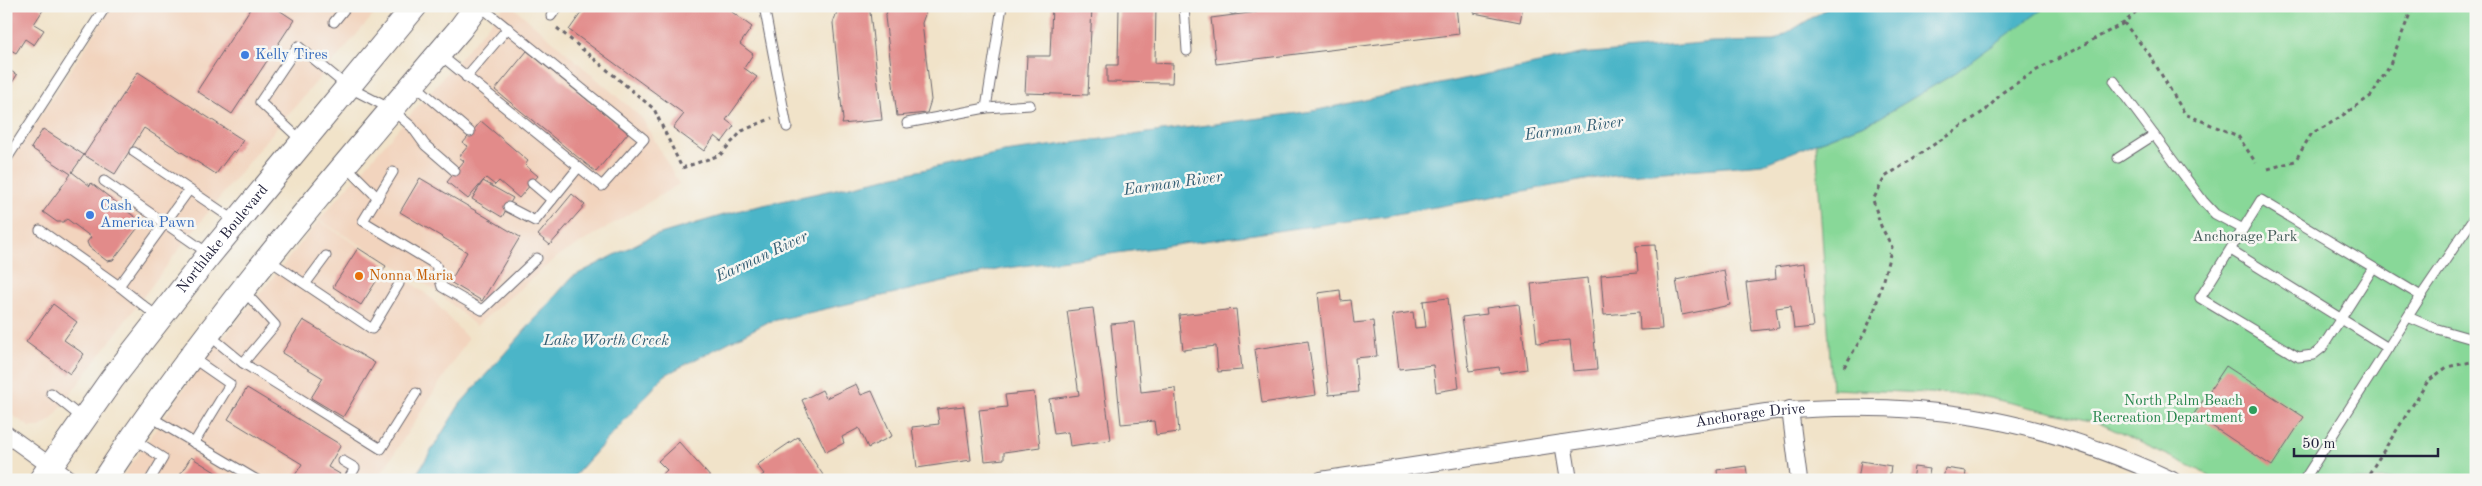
<svg xmlns="http://www.w3.org/2000/svg" width="2482" height="486" viewBox="0 0 2482 486" font-family="'Old Standard TT',serif">
  <rect width="100%" height="100%" fill="#f6f6f2"/>
  <filter id="ink" filterUnits="userSpaceOnUse"><feTurbulence type="fractalNoise" baseFrequency=".02" numOctaves="2"/><feDisplacementMap in="SourceGraphic" scale="10" xChannelSelector="R" yChannelSelector="G"/><feConvolveMatrix kernelMatrix="1 2 1 2 8 2 1 2 1" color-interpolation-filters="sRGB"/></filter>
  <filter id="wash" filterUnits="userSpaceOnUse"><feTurbulence type="fractalNoise" baseFrequency=".0096" numOctaves="4" result="noise"/><feDisplacementMap in="SourceGraphic" scale="20" xChannelSelector="R" yChannelSelector="G"/><feGaussianBlur stdDeviation="1.12" result="paint"/><feColorMatrix in="noise" values="0 0 0 0 0 0 0 0 0 0 0 0 0 0 0 0 0 1.4 0 .05"/><feComposite in="paint" operator="in"/></filter>
  <g filter="url(#wash)">
    <rect width="100%" height="100%" fill="#f1e3c9"/>
    <g fill="#f2d4be">
      <polygon points="113,6 381,6 263,144 188,237 52,419 40,427 30,427 6,411 6,168"/>
      <polygon points="505,6 512,6 642,118 679,184 557,257 476,326 437,291 319,220"/>
      <polygon points="319,221 387,264 431,298 468,339 377,480 120,480 198,369"/>
    </g>
    <polygon fill="#88d898" stroke="#557d6a" points="2044,6 2476,6 2476,480 2214,480 2199,470 2099,423 1976,395 1832,389 1816,143 1879,118 1952,75"/>
    <polygon fill="#4bb5c8" stroke="#366c82" points="1831,6 2047,6 1952,75 1879,118 1763,164 1602,177 1385,216 1001,269 768,322 665,375 571,480 413,480 460,404 572,277 650,237 741,210 1004,152 1313,111 1581,54 1712,42 1774,41"/>
    <g id="blocks">
      <g fill="#e28b8a">
        <polygon points="13,6 37,6 43,10 34,24 44,30 34,45 25,39 16,53 6,47 6,17"/>
        <polygon points="252,6 273,6 294,20 232,114 197,91"/>
        <polygon points="586,6 713,6 717,9 719,6 724,6 752,27 740,44 753,54 744,68 757,77 726,120 734,126 722,142 715,136 704,151 673,128 684,114 569,30"/>
        <polygon points="839,6 871,6 870,12 882,120 842,124 843,120 833,23"/>
        <polygon points="889,6 928,6 922,23 931,100 927,113 897,116 885,17"/>
        <polygon points="1052,6 1092,6 1088,95 1025,93 1027,56 1050,56"/>
        <polygon points="1119,6 1156,6 1155,63 1173,64 1172,83 1107,82 1107,65 1118,65"/>
        <polygon points="1257,6 1456,6 1459,34 1216,64 1211,18 1257,12"/>
        <polygon points="1475,6 1523,6 1520,22 1474,13"/>
        <polygon points="527,51 628,133 596,172 495,90"/>
        <polygon points="6,68 17,75 6,92"/>
        <polygon points="138,72 243,140 235,153 233,151 216,174 144,128 115,174 84,155"/>
        <polygon points="481,121 528,161 525,165 538,176 519,198 499,181 495,185 486,178 483,181 513,198 502,217 472,199 483,181 468,199 447,182 464,161 459,157 468,146 463,143"/>
        <polygon points="43,129 84,155 72,172 90,186 91,183 140,221 140,225 113,260 107,261 89,247 87,242 91,237 67,219 63,222 57,222 43,212 71,174 31,148"/>
        <polygon points="420,178 520,237 482,301 450,282 467,252 400,212"/>
        <polygon points="572,194 585,205 550,245 538,235"/>
        <polygon points="1655,245 1662,329 1640,330 1639,312 1604,315 1601,275 1638,272 1636,246"/>
        <polygon points="358,248 386,266 361,305 333,287"/>
        <polygon points="1805,263 1813,327 1794,329 1791,306 1776,308 1779,328 1752,331 1746,283 1776,279 1775,267"/>
        <polygon points="1724,270 1730,305 1682,315 1676,280"/>
        <polygon points="1588,278 1597,369 1573,371 1570,340 1537,343 1531,284"/>
        <polygon points="1340,290 1341,301 1351,300 1354,323 1373,321 1377,356 1355,358 1358,392 1329,395 1318,293"/>
        <polygon points="1448,298 1459,388 1436,392 1433,365 1399,369 1392,315 1413,312 1415,328 1426,327 1423,301"/>
        <polygon points="53,304 77,322 64,340 84,354 70,374 26,342"/>
        <polygon points="1519,304 1527,369 1500,373 1499,367 1469,371 1462,317 1487,314 1486,308"/>
        <polygon points="1093,308 1111,440 1070,446 1068,432 1054,434 1049,399 1079,395 1067,311"/>
        <polygon points="1236,309 1242,370 1218,372 1216,346 1183,350 1179,315"/>
        <polygon points="303,320 375,363 343,417 311,398 323,378 282,353"/>
        <polygon points="1134,322 1141,392 1175,388 1179,432 1156,435 1154,421 1121,424 1111,324"/>
        <polygon points="1308,341 1316,395 1262,403 1255,349"/>
        <polygon points="2226,366 2304,417 2272,466 2194,414"/>
        <polygon points="856,384 861,395 872,391 892,436 868,448 859,428 842,437 844,443 826,452 802,400 822,390 826,398"/>
        <polygon points="247,388 341,445 328,467 340,474 336,480 292,480 302,464 228,419"/>
        <polygon points="1034,392 1040,447 1004,452 1004,459 985,461 979,410 1007,407 1005,395"/>
        <polygon points="964,406 971,460 917,468 912,427 939,424 937,409"/>
        <polygon points="798,437 823,475 816,480 756,480 764,474 757,465"/>
        <polygon points="679,442 713,480 656,480 667,470 658,461"/>
        <polygon points="191,457 228,480 177,480"/>
        <polygon points="1861,461 1891,466 1889,480 1858,480"/>
        <polygon points="1746,466 1748,480 1718,480 1717,470"/>
        <polygon points="1914,467 1930,469 1928,480 1912,480"/>
        <polygon points="1945,468 1966,471 1965,480 1943,480"/>
      </g>
    </g>
  </g>
  <g filter="url(#ink)">
    <use href="#blocks" fill-opacity="0" stroke="#6a666d" stroke-width="1"/>
    <g fill="none" stroke-linecap="round" stroke-linejoin="round">
      <g stroke="#6a666d" stroke-width="11">
        <g id="lane">
          <polyline points="764,6 787,127"/>
          <polyline points="1184,6 1187,51"/>
          <polyline points="1232,6 1233,9"/>
          <polyline points="551,16 558,6"/>
          <polyline points="334,22 347,6"/>
          <polyline points="439,54 602,186 644,139 480,6"/>
          <polyline points="466,77 508,28"/>
          <polyline points="2114,81 2203,201 2215,214 2243,229"/>
          <polyline points="415,85 470,132"/>
          <polyline points="986,108 1030,105"/>
          <polyline points="907,123 986,108 1002,6"/>
          <polyline points="303,142 260,102 298,46 348,87 391,109 412,127 425,145 455,171"/>
          <polyline points="134,152 237,222"/>
          <polyline points="2118,158 2154,135"/>
          <polyline points="6,160 106,6"/>
          <polyline points="346,166 378,198"/>
          <polyline points="393,172 363,221 436,265 442,287 482,310 537,258"/>
          <polyline points="104,181 209,254"/>
          <polyline points="532,183 552,200"/>
          <polyline points="508,207 535,221 578,168"/>
          <polyline points="40,230 119,286"/>
          <polyline points="2231,250 2388,348"/>
          <polyline points="269,260 372,329 399,284"/>
          <polyline points="306,283 326,256"/>
          <polyline points="2421,296 2476,215"/>
          <polyline points="2408,317 2434,328 2476,340"/>
          <polyline points="159,318 119,286 189,190"/>
          <polyline points="209,335 243,363 275,325 244,291"/>
          <polyline points="191,357 230,384 194,443"/>
          <polyline points="243,363 381,449 416,393"/>
          <polyline points="51,393 82,418"/>
          <polyline points="149,416 257,480"/>
          <polyline points="132,438 163,458 150,480"/>
          <polyline points="343,461 355,468 348,480"/>
          <polyline points="2304,480 2421,296 2261,200 2200,298 2298,357 2313,355 2322,348 2373,268"/>
        </g>
      </g>
      <g stroke="#6a666d" stroke-width="18">
        <g id="street">
          <polyline points="1790,409 1799,480"/>
          <polyline points="6,434 70,480"/>
          <polyline points="1563,443 1569,480"/>
          <path id="s1" d="M1321,480L1766,412C1918,398 2033,416 2172,480"/>
        </g>
      </g>
      <g stroke="#6a666d" stroke-width="26">
        <g id="secondary">
          <path id="s2" d="M41,480L112,379L205,260L415,6"/>
          <path d="M104,480C210,319 336,175 460,29L477,6"/>
        </g>
      </g>
      <g stroke="#6a666d" stroke-width="3" stroke-dasharray="4 4" stroke-linecap="butt">
        <polyline points="2142,6 2124,23 2149,54 2185,114 2238,136 2256,163"/>
        <polyline points="557,28 654,109 682,168 720,155 742,131 772,118"/>
        <polyline points="2268,169 2295,161 2312,133 2328,125 2371,96 2389,67 2413,6"/>
        <polyline points="1844,367 1864,334 1874,312 1892,247 1881,226 1873,200 1885,177 1986,110 2003,92 2037,70 2124,23"/>
        <polyline points="2365,480 2428,381 2447,367 2476,361"/>
      </g>
      <use href="#lane" stroke="#fff" stroke-width="9"/>
      <use href="#street" stroke="#fff" stroke-width="16"/>
      <use href="#secondary" stroke="#fff" stroke-width="24"/>
    </g>
  </g>
  <g fill="#3f7fe0" stroke="#f6f6f2" stroke-width="2">
    <circle cx="245" cy="55" r="5"/>
    <circle cx="90" cy="215" r="5"/>
  </g>
  <circle fill="#e8710a" stroke="#f6f6f2" stroke-width="2" cx="359" cy="276" r="5"/>
  <circle fill="#2e9e5b" stroke="#f6f6f2" stroke-width="2" cx="2253" cy="410" r="5"/>
  <g text-anchor="middle" dominant-baseline="central" stroke-width="5" stroke-linejoin="round" paint-order="stroke">
    <g font-size="15" fill="#366cbe" stroke="#f6f6f2" text-anchor="start">
      <text x="255" y="55">Kelly Tires</text>
      <text x="100" y="206">Cash<tspan x="100" dy="17">America Pawn</tspan></text>
    </g>
    <g font-size="15" fill="#415957" stroke="#f6f6f2">
      <text x="2245" y="237">Anchorage Park</text>
    </g>
    <g font-size="15" fill="#22223b" stroke="#f6f6f2">
      <text stroke="none"><textPath href="#s2" startOffset="302">Northlake Boulevard</textPath></text>
      <text stroke="none"><textPath href="#s1" startOffset="434">Anchorage Drive</textPath></text>
    </g>
    <g font-size="15" fill="#c56008" stroke="#f6f6f2" text-anchor="start">
      <text x="369" y="276">Nonna Maria</text>
    </g>
    <g font-size="15" fill="#27864d" stroke="#f6f6f2" text-anchor="end">
      <text x="2243" y="401">North Palm Beach<tspan x="2243" dy="17">Recreation Department</tspan></text>
    </g>
    <g font-size="16" font-style="italic" fill="#325d73" stroke="#f6f6f2">
      <text transform="translate(1574 129) rotate(-8)">Earman River</text>
      <text transform="translate(1173 184) rotate(-8)">Earman River</text>
      <text transform="translate(762 257) rotate(-25)">Earman River</text>
      <text x="606" y="341">Lake Worth Creek</text>
    </g>
  </g>
  <rect width="2482" height="486" fill="none" stroke="#f6f6f2" stroke-width="25"/>
  <path d="M2294 448v8h144v-8" fill="none" stroke="#22223b" stroke-width="2.5"/>
  <text x="2302" y="448" font-size="15" fill="#22223b" stroke="#f6f6f2" stroke-width="4" paint-order="stroke">50 m</text>
</svg>
